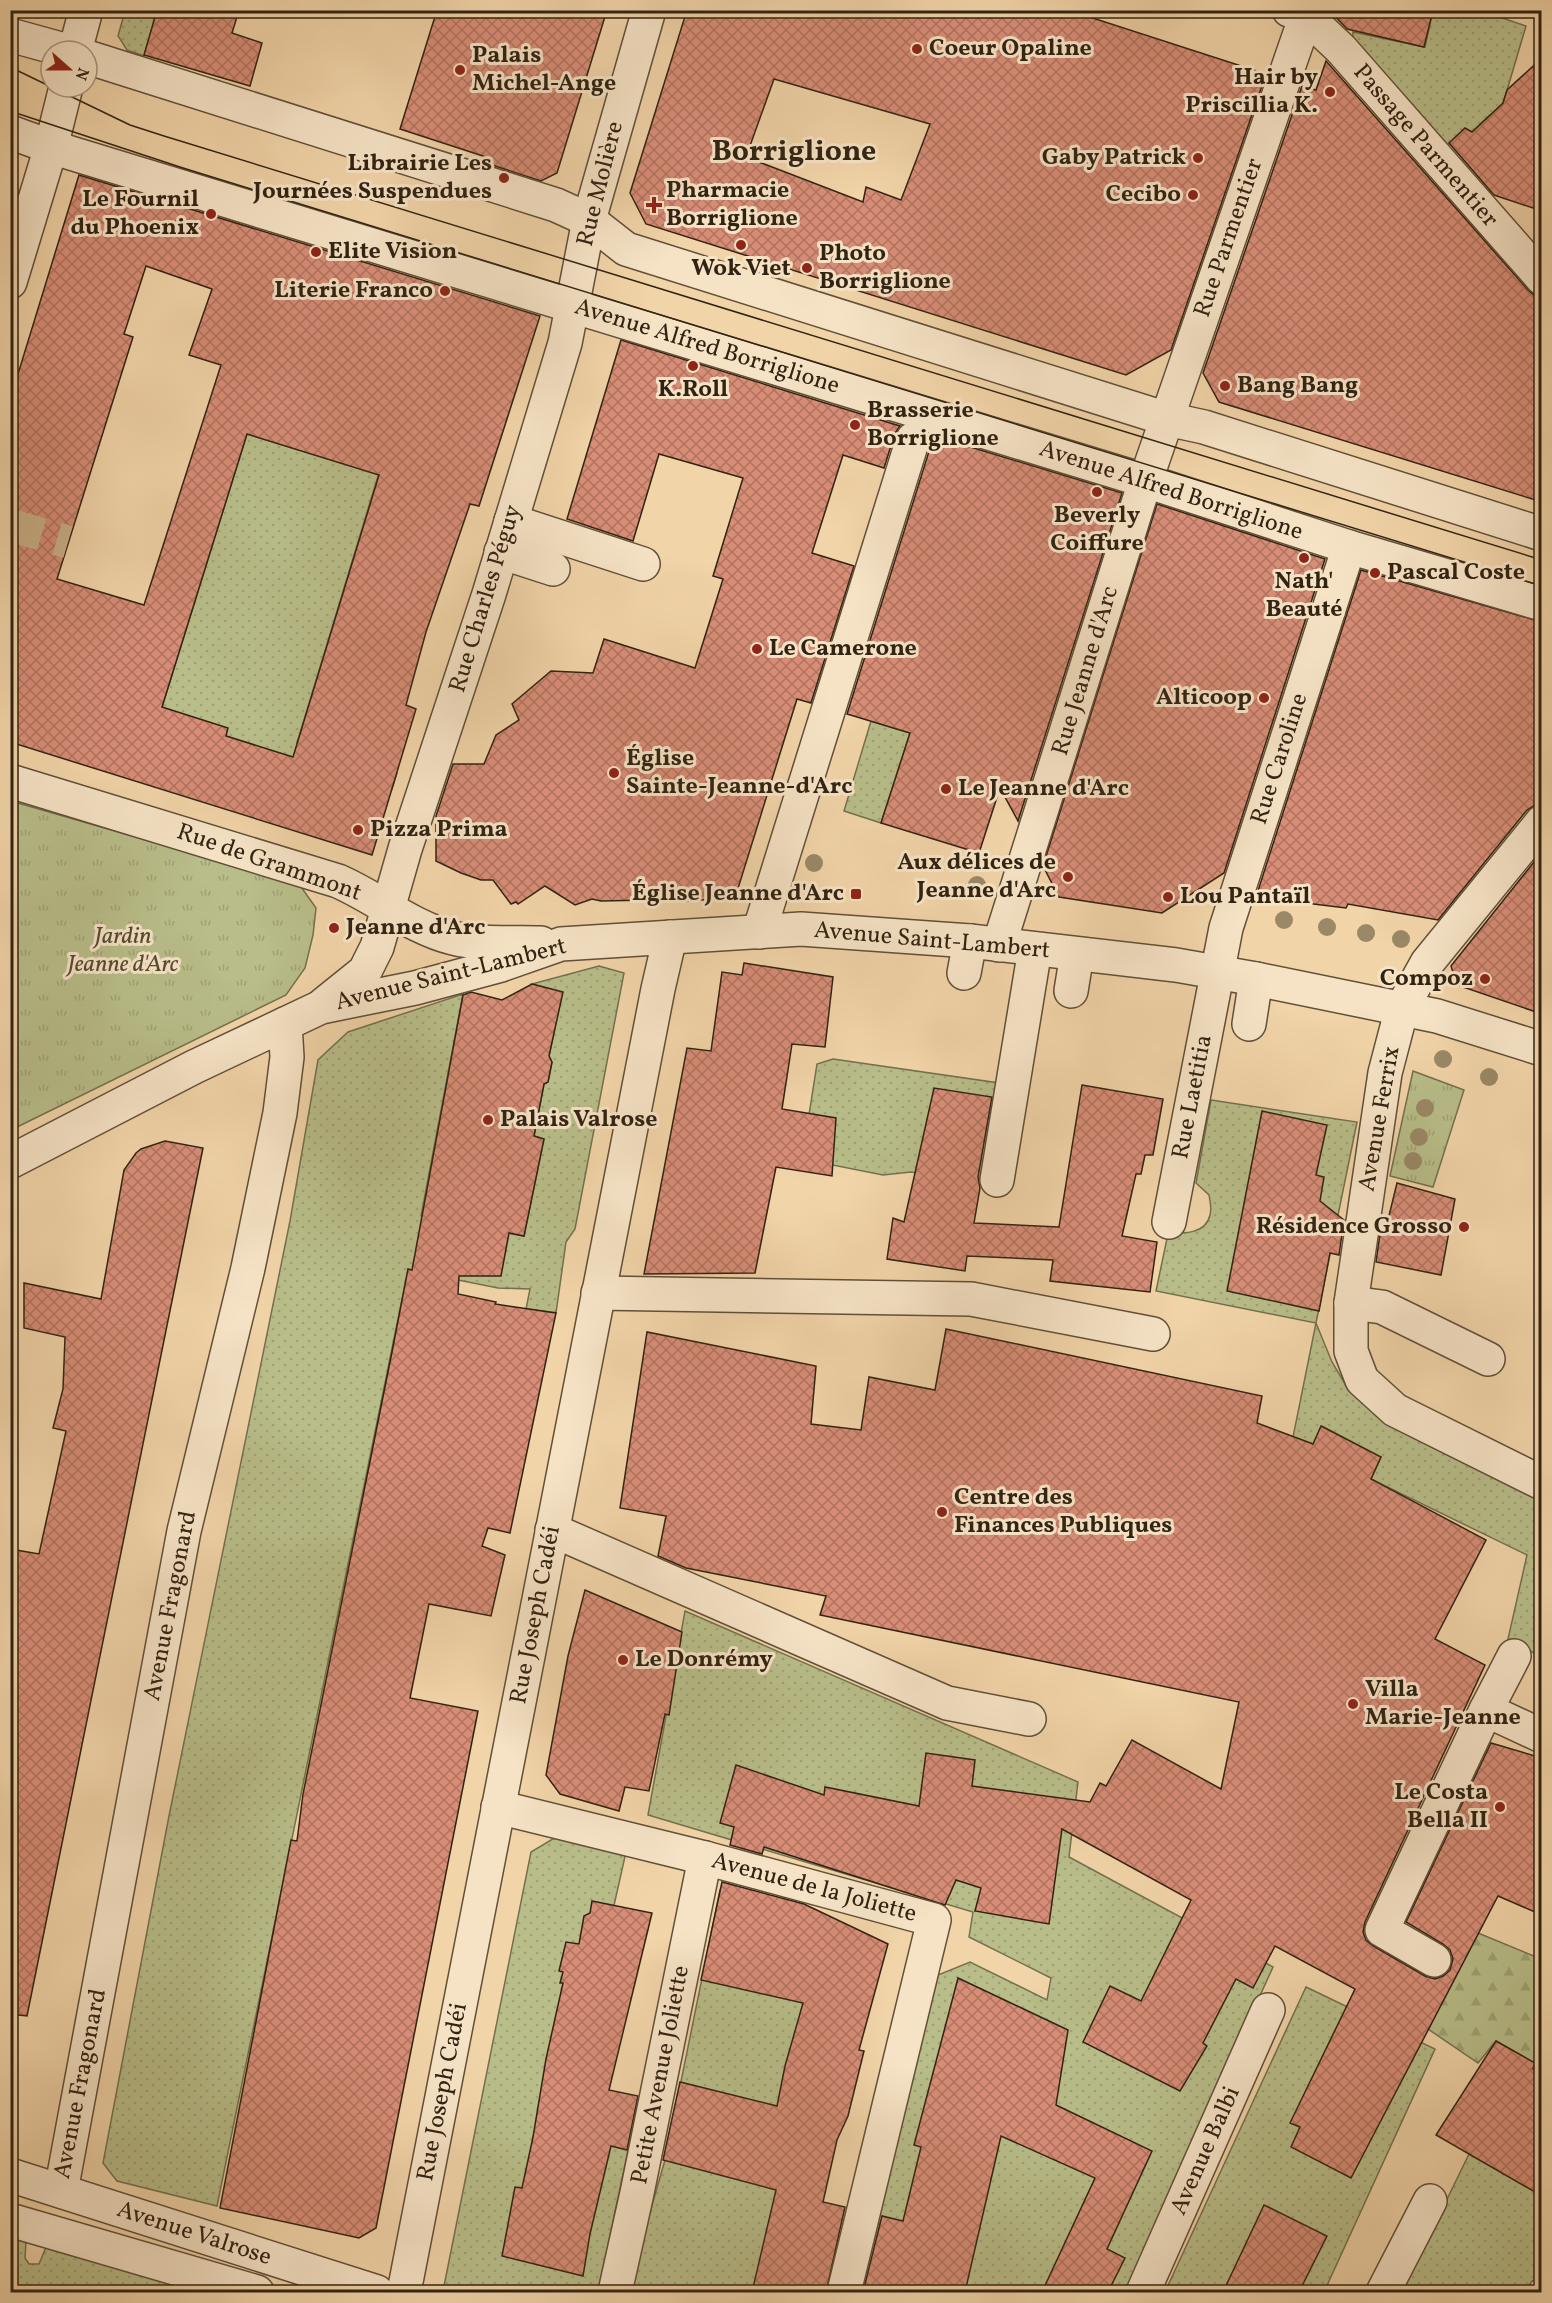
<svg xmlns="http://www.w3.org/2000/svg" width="1552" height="2303" viewBox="0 0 1552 2303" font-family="Vollkorn,serif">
  <defs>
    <pattern id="grass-dots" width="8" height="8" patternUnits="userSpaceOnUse" patternTransform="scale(1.5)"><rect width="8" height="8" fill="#b8bd89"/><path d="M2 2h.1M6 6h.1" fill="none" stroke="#9fa275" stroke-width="1.8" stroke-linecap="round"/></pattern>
    <pattern id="forest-firs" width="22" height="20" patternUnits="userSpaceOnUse" patternTransform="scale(1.5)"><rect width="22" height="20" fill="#b8bd89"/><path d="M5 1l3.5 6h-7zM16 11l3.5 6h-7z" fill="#9fa275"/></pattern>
    <pattern id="park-tufts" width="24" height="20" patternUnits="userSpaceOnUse" patternTransform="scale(1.5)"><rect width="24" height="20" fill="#b8bd89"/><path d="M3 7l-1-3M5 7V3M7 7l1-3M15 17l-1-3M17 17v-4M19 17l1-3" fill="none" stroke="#9fa275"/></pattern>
    <pattern id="building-cross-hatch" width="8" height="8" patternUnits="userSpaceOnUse" patternTransform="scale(1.5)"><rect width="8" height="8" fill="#d88d77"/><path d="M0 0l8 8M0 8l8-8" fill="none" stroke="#b07360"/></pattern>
  </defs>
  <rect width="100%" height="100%" fill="#f1d4a8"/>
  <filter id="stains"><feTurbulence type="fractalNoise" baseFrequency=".00333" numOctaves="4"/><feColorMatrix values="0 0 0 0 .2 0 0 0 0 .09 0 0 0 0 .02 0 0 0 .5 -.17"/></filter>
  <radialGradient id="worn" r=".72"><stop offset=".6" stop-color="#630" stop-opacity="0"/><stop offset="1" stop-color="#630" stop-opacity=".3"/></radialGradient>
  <g fill="url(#grass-dots)" stroke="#74704e" stroke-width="1.5">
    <polygon points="125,11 157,11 144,56 127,50 118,36"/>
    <polygon points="1433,11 1482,11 1526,26 1500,114 1490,115 1472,132 1465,129 1439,153 1352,50 1353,32 1425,47"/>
    <polygon points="414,415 378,476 297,743 397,773 392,789 226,736 162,707 247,434 344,464"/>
    <polygon points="871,721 910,733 881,823 844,811"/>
    <polygon points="599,966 624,973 575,1229 566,1242 556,1313 526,1309 530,1289 498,1288 408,1270 217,2206 117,2181 103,2163 169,1816 290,1221 318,1060 348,1032 463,994 421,1216 524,1236 544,1139 534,1136 544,1084 548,1082 552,1062 549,1056 561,998 558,991 532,984"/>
    <polygon points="833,1059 999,1083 981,1184 911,1172 883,1175 802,1159 817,1064"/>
    <path d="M1211,1100L1357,1122L1316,1323L1332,1362L1345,1384L1375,1414L1398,1429L1541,1499V1657L1508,1639L1527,1555L1371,1479L1381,1457L1322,1426L1313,1444L1293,1437L1316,1323L1156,1291L1169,1229C1183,1236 1206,1233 1210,1215C1212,1208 1210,1201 1209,1195L1196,1183Z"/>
    <polygon points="685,1611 1078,1782 1069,1857 1273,1967 1125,2292 857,2292 938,1975 970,1962 1047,2000 1051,1978 969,1937 973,1912 648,1815"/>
    <polygon points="561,1834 626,1852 595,1990 548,2099 635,2118 598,2292 463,2292 444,2286 531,1852"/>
    <polygon points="720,1890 805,1907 830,1928 780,2203 752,2292 627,2292 665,2160"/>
    <polygon points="1306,1987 1435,2049 1324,2292 1165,2292"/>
    <polygon points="1469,2154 1541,2195 1541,2279 1532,2281 1525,2292 1402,2292"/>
    <polygon points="10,2236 26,2241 25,2258 29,2264 39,2264 47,2245 215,2292 11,2292"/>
  </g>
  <polygon fill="url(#forest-firs)" stroke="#74704e" stroke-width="1.5" points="1478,1933 1541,1959 1541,2067 1496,2041 1478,2063 1428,2029"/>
  <g fill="url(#park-tufts)" stroke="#74704e" stroke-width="1.5">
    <polygon points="11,801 299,884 316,908 313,935 305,968 286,995 11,1130"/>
    <polygon points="1413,1071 1464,1090 1433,1187 1390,1176"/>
  </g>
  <g fill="url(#building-cross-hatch)" stroke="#312312" stroke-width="1.5" fill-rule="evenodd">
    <polygon points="157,10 239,10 232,33 262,43 250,86 144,55"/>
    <polygon points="437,10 607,10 557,173 541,181 486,163 489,158 400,129"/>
    <path d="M687,10H1068L1266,74L1171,350L1126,375L646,224L630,193ZM774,79L930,124L901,200L866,187L863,202L746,157Z"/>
    <polygon points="1329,10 1433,10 1424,47 1347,29"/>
    <polygon points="1542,58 1542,211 1494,195 1449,143 1465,128 1472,132 1503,103 1507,90"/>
    <polygon points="1326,61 1528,290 1535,296 1542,296 1542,502 1219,402 1203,373 1302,86 1316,90"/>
    <path d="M79,175L540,316L479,506L470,504L426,632L406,705L416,709L372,855L10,742V400ZM146,266L212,289L189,355L221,365L144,605L57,579L133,337L124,334ZM247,434L379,475L293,757L226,736L228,728L162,707Z"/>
    <polygon points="621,340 900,426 895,433 884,468 843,455 812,553 854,566 811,703 797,699 735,898 683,901 668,887 648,900 601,901 592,899 575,905 545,886 518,904 516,902 511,904 493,880 481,880 461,873 436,861 436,816 453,764 484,764 496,735 519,720 512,704 551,671 593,673 604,639 695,668 723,579 713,576 743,478 659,454 633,541 567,519"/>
    <polygon points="931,435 1122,493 1018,821 1000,788 979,853 881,823 910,733 847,714 931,445"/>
    <polygon points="1157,504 1325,559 1224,873 1162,913 1059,897 1043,866"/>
    <polygon points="1361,570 1542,622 1542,804 1535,805 1527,810 1438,920 1348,904 1346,908 1256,897"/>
    <polygon points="1542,852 1542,1014 1457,985 1451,966"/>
    <polygon points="744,963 833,977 825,1047 792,1044 782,1109 836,1118 832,1176 776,1167 755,1273 644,1274 687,1048 711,1051 722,972 742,975"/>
    <polygon points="532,984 563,992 549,1056 552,1062 548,1082 544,1084 534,1136 544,1139 524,1236 509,1233 501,1276 459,1276 458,1294 496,1302 495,1304 556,1313 510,1533 488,1528 482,1546 505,1555 491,1616 429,1604 410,1698 478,1711 376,2228 359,2238 220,2208 291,1840 297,1841 303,1794 392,1352 408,1269 412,1270 463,995 471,992 502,1000"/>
    <polygon points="1082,1085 1163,1099 1153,1155 1145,1155 1141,1174 1136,1174 1122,1236 1157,1242 1150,1292 1050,1281 1053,1260 967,1256 965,1271 887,1259 893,1218 904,1222 934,1088 992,1097 978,1177 980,1188 974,1223 1059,1227"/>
    <polygon points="1262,1111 1327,1125 1316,1175 1324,1177 1320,1201 1344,1220 1339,1255 1330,1253 1319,1311 1227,1291"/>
    <polygon points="165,1141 203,1148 27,2016 10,2014 10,1549 39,1554 66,1431 53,1428 63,1389 65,1337 24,1328 24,1283 101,1299 124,1170 136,1153 141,1149"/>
    <polygon points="1397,1183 1455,1199 1441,1275 1376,1262 1381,1227 1386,1228"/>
    <polygon points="946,1329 1262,1396 1257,1423 1313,1444 1321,1426 1381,1457 1371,1479 1486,1540 1435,1639 1485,1665 1365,1922 1363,1932 1366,1940 1373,1946 1425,1976 1435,1979 1443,1976 1450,1970 1453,1959 1450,1950 1443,1944 1406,1922 1491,1743 1542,1758 1542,1915 1498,1896 1351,2178 1291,2147 1300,2127 1290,2123 1355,1989 1275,1946 1253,1988 1236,1979 1203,2043 1207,2046 1180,2091 1083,2042 1110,1986 1141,2001 1191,1900 1062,1829 1049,1924 975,1911 981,1888 956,1880 945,1905 764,1847 762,1854 730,1845 734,1827 720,1823 736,1765 824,1795 825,1787 919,1806 926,1753 975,1760 972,1786 1090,1802 1100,1783 1106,1786 1132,1740 1221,1789 1239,1702 820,1615 826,1596 686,1568 658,1556 666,1516 620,1508 647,1332 816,1366 811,1424 861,1430 869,1377 935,1390"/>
    <polygon points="585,1590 682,1632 669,1715 665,1714 649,1791 625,1787 619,1811 560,1794 546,1775 568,1656"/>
    <polygon points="722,1882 804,1904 888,1944 859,2050 864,2051 848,2116 837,2140 823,2202 845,2207 826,2292 752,2292 776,2190 663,2160 680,2082 777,2106 785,2066 803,2003 701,1980"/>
    <polygon points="592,1901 652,1913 609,2090 638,2096 627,2150 611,2146 590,2234 583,2276 502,2256 515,2187 522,2188 533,2137 546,2059 563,1983 560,1983 563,1972 559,1971 566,1942 579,1944 584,1916 590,1913"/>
    <polygon points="958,1978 1068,2030 1056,2105 1152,2151 1107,2249 1125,2258 1108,2292 1042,2292 1095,2178 1001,2136 965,2292 863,2292 882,2216 903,2221 921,2147 914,2145"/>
    <polygon points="1496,2041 1535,2063 1533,2069 1542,2073 1542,2196 1436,2135"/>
    <polygon points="1264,2205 1327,2236 1299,2292 1223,2292"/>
  </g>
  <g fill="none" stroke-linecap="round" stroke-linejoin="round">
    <polyline stroke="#cbb18a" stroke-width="33" stroke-dasharray="33 16" stroke-linecap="butt" points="10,525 68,542"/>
    <g stroke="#614f38" stroke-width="36">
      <g id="minor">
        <polyline points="1289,10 1306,16 1341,49 1542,278"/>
        <polyline points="10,35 68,51"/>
        <polyline points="75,51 86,10"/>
        <polyline points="87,57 556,205 589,220 626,249 1167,419 1204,427 1542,534"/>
        <polyline points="10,132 51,147 1146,481 1349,547 1542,604"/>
        <polyline points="10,282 51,147 66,87"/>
        <polyline points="511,521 643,564"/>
        <polyline points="501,552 553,569"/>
        <path d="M10,781L338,881C377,898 412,928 453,938C481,945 512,942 541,943"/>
        <polyline points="1542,822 1427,963 1402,1008 1385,1073 1351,1303 1351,1351 1362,1380 1395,1410 1542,1483"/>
        <polyline points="759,932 913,439"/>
        <polyline points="999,945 1142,491 1308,10"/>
        <polyline points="964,973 970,941"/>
        <polyline points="1071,991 1077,954"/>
        <polyline points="324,1004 365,971 377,947 405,849 489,594 565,343 589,220 649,10"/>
        <polyline points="1249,1024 1256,979"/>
        <polyline points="10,1162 194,1067 321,1007 415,988 501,965 561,944 801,929 970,941 1176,965 1256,979 1437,1016 1542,1049"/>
        <polyline points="997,1180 1035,949"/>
        <polyline points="1169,1222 1226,928 1349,547"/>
        <polyline points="598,1293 971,1299 1153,1334"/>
        <polyline points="1351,1303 1382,1307 1488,1359"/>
        <polyline points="552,1530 947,1703 1029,1719"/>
        <polyline points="1486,1710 1514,1656"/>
        <polyline points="498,1807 705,1858 934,1920 844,2292"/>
        <polyline points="1434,1960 1382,1930 1486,1710 1542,1736"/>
        <polyline points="10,2175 377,2292"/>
        <polyline points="61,2191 184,1531 248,1268 280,1113 287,1057 285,1024"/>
        <polyline points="10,2220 257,2292"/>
        <polyline points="404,2292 658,989 670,937"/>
        <polyline points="615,2292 637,2193 705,1858"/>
        <polyline points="1143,2292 1268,2010"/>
        <polyline points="1383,2292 1430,2201"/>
      </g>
    </g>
    <use href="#minor" stroke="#f6e3c6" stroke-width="33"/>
    <g stroke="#312312" stroke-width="1.5">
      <polyline points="10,67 130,125 164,136 1542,560"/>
      <polyline points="10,111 183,168 1542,586"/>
    </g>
  </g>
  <g fill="#9a8866">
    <circle cx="814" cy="863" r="9"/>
    <circle cx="977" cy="885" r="9"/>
    <circle cx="1284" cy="920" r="9"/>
    <circle cx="1327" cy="927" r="9"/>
    <circle cx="1366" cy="933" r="9"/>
    <circle cx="1401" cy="939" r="9"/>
    <circle cx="1443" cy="1059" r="9"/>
    <circle cx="1489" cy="1077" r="9"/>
    <circle cx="1425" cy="1108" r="9"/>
    <circle cx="1419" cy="1137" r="9"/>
    <circle cx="1413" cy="1161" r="9"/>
  </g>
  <g fill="#8f2418" stroke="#f6e3c6" stroke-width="2">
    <circle cx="917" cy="49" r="6"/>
    <circle cx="460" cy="70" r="6"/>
    <circle cx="1330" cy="92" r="6"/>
    <circle cx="1198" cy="158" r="6"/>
    <circle cx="504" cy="178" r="6"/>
    <circle cx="1193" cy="195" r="6"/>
    <path d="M651 196h6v6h6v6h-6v6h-6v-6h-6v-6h6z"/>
    <circle cx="211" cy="214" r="6"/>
    <circle cx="741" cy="245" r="6"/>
    <circle cx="316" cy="252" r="6"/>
    <circle cx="807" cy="268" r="6"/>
    <circle cx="445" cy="291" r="6"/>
    <circle cx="693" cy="366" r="6"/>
    <circle cx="1225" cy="386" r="6"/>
    <circle cx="855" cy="425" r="6"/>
    <circle cx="1097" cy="492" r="6"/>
    <circle cx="1304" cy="558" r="6"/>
    <circle cx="1375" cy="573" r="6"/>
    <circle cx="757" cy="649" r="6"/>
    <circle cx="1264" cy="698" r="6"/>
    <circle cx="614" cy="773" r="6"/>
    <circle cx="946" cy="789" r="6"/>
    <circle cx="358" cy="830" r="6"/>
    <circle cx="1068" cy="877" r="6"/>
    <rect x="850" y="888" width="12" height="12" rx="3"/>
    <circle cx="1168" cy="897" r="6"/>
    <circle cx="334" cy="928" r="6"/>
    <circle cx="1485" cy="979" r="6"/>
    <circle cx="488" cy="1120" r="6"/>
    <circle cx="1464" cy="1227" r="6"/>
    <circle cx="942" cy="1512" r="6"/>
    <circle cx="623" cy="1660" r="6"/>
    <circle cx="1353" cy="1704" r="6"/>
    <circle cx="1500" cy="1807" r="6"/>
  </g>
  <g text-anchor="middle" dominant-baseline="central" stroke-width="6" stroke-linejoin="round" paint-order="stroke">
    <g font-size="24" font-weight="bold" fill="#312312" stroke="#f6e3c6" text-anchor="start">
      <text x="929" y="49">Coeur Opaline</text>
      <text x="472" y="56">Palais<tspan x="472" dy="28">Michel-Ange</tspan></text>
      <text x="1318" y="78" text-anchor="end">Hair by<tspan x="1318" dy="28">Priscillia K.</tspan></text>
      <text x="1186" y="158" text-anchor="end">Gaby Patrick</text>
      <text x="492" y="164" text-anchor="end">Librairie Les<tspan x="492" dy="28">Journées Suspendues</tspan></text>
      <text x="666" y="191">Pharmacie<tspan x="666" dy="28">Borriglione</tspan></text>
      <text x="1181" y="195" text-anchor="end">Cecibo</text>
      <text x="199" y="200" text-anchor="end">Le Fournil<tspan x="199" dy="28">du Phoenix</tspan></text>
      <text x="328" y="252">Elite Vision</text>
      <text x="819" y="254">Photo<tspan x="819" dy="28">Borriglione</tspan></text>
      <text x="741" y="269" text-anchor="middle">Wok Viet</text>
      <text x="433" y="291" text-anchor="end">Literie Franco</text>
      <text x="1237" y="386">Bang Bang</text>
      <text x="693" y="390" text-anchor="middle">K.Roll</text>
      <text x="867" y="411">Brasserie<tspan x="867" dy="28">Borriglione</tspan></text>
      <text x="1097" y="516" text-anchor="middle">Beverly<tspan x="1097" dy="28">Coiffure</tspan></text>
      <text x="1387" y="573">Pascal Coste</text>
      <text x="1304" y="582" text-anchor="middle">Nath'<tspan x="1304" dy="28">Beauté</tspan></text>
      <text x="769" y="649">Le Camerone</text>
      <text x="1252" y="698" text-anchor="end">Alticoop</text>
      <text x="626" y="759">Église<tspan x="626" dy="28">Sainte-Jeanne-d'Arc</tspan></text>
      <text x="958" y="789">Le Jeanne d'Arc</text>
      <text x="370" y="830">Pizza Prima</text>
      <text x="1056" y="863" text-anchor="end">Aux délices de<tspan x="1056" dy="28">Jeanne d'Arc</tspan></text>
      <text x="844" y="894" text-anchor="end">Église Jeanne d'Arc</text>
      <text x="1180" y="897">Lou Pantaïl</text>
      <text x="346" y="928">Jeanne d'Arc</text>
      <text x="1473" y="979" text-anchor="end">Compoz</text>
      <text x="500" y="1120">Palais Valrose</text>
      <text x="1452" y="1227" text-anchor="end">Résidence Grosso</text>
      <text x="954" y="1498">Centre des<tspan x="954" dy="28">Finances Publiques</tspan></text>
      <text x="635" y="1660">Le Donrémy</text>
      <text x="1365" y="1690">Villa<tspan x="1365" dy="28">Marie-Jeanne</tspan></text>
      <text x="1488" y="1793" text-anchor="end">Le Costa<tspan x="1488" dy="28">Bella II</tspan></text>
    </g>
    <g font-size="24" fill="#312312" stroke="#f6e3c6">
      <text transform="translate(1425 146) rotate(49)">Passage Parmentier</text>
      <text transform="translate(601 184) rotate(-76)">Rue Molière</text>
      <text transform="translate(1229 238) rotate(-71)">Rue Parmentier</text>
      <text transform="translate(707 347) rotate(17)">Avenue Alfred Borriglione</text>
      <text transform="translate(1171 491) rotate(18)">Avenue Alfred Borriglione</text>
      <text transform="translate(486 599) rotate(-73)">Rue Charles Péguy</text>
      <text transform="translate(1086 671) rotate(-73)">Rue Jeanne d'Arc</text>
      <text transform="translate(1280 759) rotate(-72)">Rue Caroline</text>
      <text transform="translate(269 863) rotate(19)">Rue de Grammont</text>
      <text transform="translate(932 941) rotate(5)">Avenue Saint-Lambert</text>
      <text transform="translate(451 975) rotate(-14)">Avenue Saint-Lambert</text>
      <text transform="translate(1193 1097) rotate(-79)">Rue Laetitia</text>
      <text transform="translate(1380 1119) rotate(-80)">Avenue Ferrix</text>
      <text transform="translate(171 1606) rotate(-79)">Avenue Fragonard</text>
      <text transform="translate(536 1615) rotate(-79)">Rue Joseph Cadéi</text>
      <text transform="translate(814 1888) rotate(15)">Avenue de la Joliette</text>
      <text transform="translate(661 2075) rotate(-79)">Petite Avenue Joliette</text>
      <text transform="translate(81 2084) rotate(-79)">Avenue Fragonard</text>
      <text transform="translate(443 2092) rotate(-79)">Rue Joseph Cadéi</text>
      <text transform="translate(1206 2151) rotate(-66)">Avenue Balbi</text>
      <text transform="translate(194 2234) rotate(18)">Avenue Valrose</text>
    </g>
    <g font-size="24" font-style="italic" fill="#534a30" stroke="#f6e3c6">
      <text x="123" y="937">Jardin<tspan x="123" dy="28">Jeanne d'Arc</tspan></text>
    </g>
    <g font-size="30" font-weight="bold" fill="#312312" stroke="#f6e3c6">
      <text x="794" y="152">Borriglione</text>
    </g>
  </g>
  <rect width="1552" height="2303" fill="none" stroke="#f1d4a8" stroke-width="36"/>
  <rect x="12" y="12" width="1528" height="2279" fill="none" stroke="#312312" stroke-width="3"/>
  <rect x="18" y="18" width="1516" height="2267" fill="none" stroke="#312312" stroke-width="1.5"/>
  <g transform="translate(69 69) rotate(111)"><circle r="28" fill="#f6e3c6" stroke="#a7967e" stroke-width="1.5"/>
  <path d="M0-4.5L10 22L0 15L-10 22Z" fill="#8f2418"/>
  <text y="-9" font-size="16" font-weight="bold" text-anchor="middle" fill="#312312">N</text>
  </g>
  <rect width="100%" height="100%" filter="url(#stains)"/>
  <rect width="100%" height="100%" fill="url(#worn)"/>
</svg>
